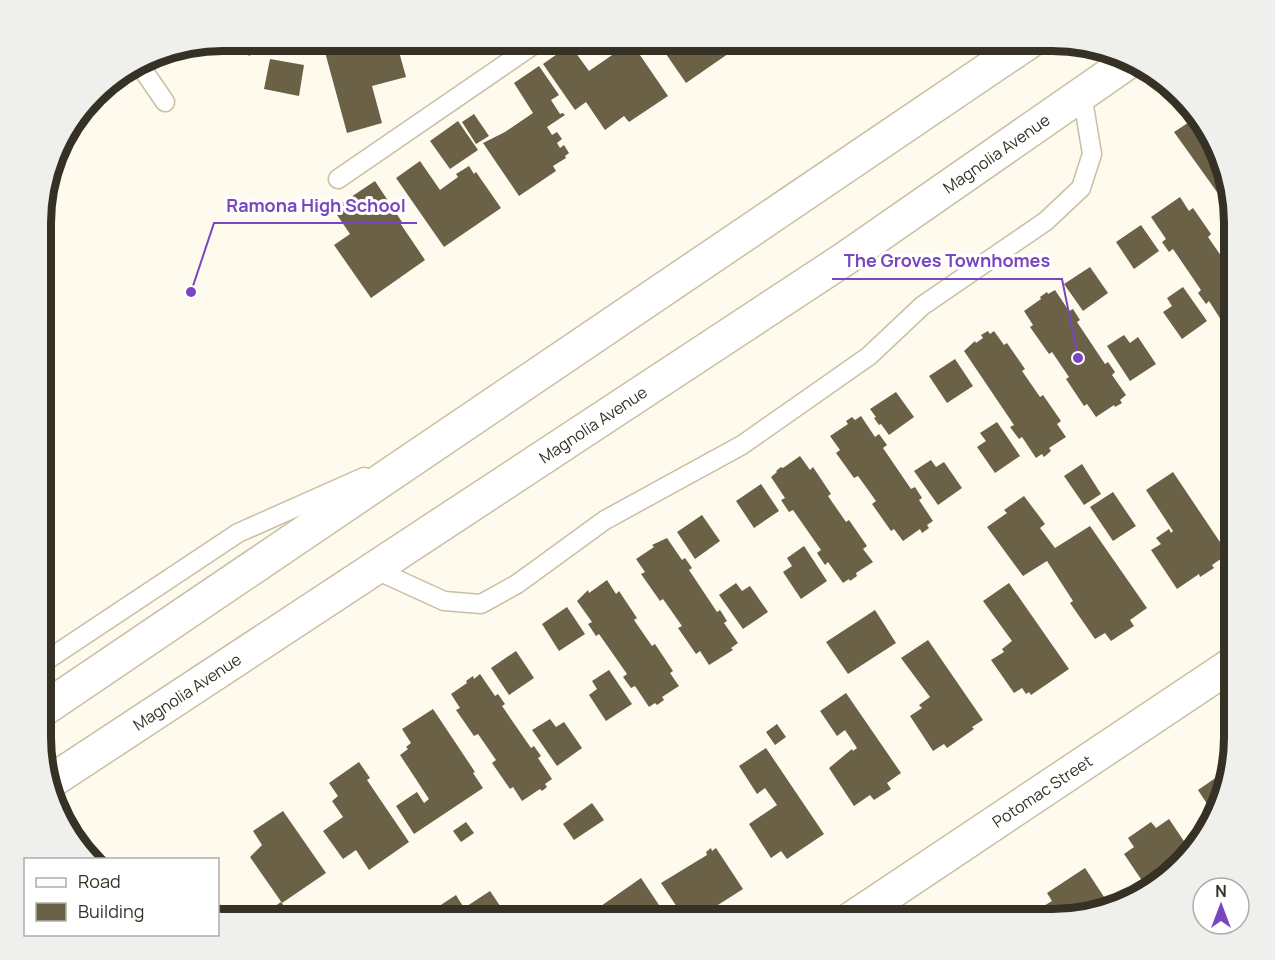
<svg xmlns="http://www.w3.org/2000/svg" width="1275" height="960" viewBox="0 0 1275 960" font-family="Manrope,sans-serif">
  <rect width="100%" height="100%" fill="#fefaee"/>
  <g fill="#6a6146">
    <polygon points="239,41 274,41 249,56"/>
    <polygon points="322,41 396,41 406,77 372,86 382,123 347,133"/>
    <polygon points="421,41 436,41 425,47"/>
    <polygon points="657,41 729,41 735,49 686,83"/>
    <polygon points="631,42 668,96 629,122 624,116 605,130 586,102 575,110 543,64 570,45 589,71"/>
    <polygon points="270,59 304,65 299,96 264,89"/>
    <polygon points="539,66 559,95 551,100 560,114 563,113 565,115 547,127 552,135 557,132 562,139 557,143 560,148 564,145 569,153 565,156 566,158 553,166 556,171 519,196 483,143 505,132 533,113 514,83"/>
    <polygon points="474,114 489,136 476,144 462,122"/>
    <polygon points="1197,117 1216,142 1232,213 1174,132"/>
    <polygon points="458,121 478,150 450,169 430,141"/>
    <polygon points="420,161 440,190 458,177 456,174 469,166 474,174 476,172 501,208 444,247 396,178"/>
    <polygon points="54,162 61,173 48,182"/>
    <polygon points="375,181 402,222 400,223 425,260 371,298 334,245 350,234 333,209"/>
    <polygon points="1180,197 1189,211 1193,208 1211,234 1208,237 1226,263 1229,261 1234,269 1234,315 1223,323 1209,301 1206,304 1198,293 1201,290 1173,249 1169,252 1162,242 1166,239 1151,217"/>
    <polygon points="1141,225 1159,251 1134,269 1116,242"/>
    <polygon points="1090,267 1108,293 1083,311 1064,284"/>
    <polygon points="1183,287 1207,321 1182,339 1163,312 1172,306 1167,298"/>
    <polygon points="1055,290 1069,311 1073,309 1080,320 1077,322 1105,364 1108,362 1115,372 1112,375 1126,395 1120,400 1122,403 1115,407 1114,405 1096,417 1087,404 1084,406 1066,379 1069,377 1052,352 1049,354 1030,327 1033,325 1024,311 1041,299 1040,297 1047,292 1048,294"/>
    <polygon points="988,331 990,334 994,331 1004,345 1007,343 1025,369 1022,371 1040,397 1043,395 1061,421 1057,424 1066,437 1049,448 1051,451 1044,457 1042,454 1036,458 1022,437 1019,439 1010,427 1014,425 964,351 975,341 976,343 983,338 981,335"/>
    <polygon points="1124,335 1130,343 1138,337 1156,364 1130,381 1107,346"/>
    <polygon points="955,359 973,386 947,403 929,376"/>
    <polygon points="896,392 914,417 889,435 881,424 879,425 874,418 876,417 870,409"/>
    <polygon points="861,416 875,437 879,434 887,445 883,448 911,489 915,487 922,498 919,500 933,521 927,525 929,528 922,533 920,529 903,541 894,529 891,531 872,504 876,501 858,476 854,478 836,453 840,450 830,436 848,424 846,421 852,417 855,420"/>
    <polygon points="997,422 1020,456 995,473 977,447 986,441 980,433"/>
    <polygon points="1234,430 1234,443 1228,434"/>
    <polygon points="800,456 810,470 813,467 831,494 828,496 846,522 849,520 867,546 863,549 873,562 856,573 857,576 850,581 849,579 843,583 828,562 825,565 817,553 821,550 793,510 789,512 781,500 785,498 771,477 777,472 776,471 781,467 783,468"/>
    <polygon points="931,460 936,467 944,462 962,488 938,505 914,471"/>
    <polygon points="1082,464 1101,494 1084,505 1064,476"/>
    <polygon points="1234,466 1234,487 1225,473"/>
    <polygon points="1173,472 1228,554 1212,565 1214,568 1200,577 1199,574 1177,589 1151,550 1161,544 1156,538 1169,529 1171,533 1173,531 1146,490"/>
    <polygon points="761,484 779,511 754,528 736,501"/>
    <polygon points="1113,492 1136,526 1113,541 1090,507"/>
    <polygon points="1024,496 1045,524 1040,528 1055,548 1090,526 1147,608 1130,620 1134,626 1111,641 1105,633 1095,639 1070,603 1073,601 1047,561 1023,576 987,527 1007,513 1004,510"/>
    <polygon points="702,515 720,541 695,559 677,532"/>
    <polygon points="667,538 682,560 685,558 692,568 689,570 717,612 720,610 727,621 724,623 738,643 731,648 733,650 709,665 700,651 696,654 678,628 682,626 663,599 660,601 641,574 645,572 636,559 654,547 652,545"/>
    <polygon points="804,546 827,581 801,599 783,572 792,566 787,558"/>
    <polygon points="607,580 616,594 619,591 637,618 634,620 652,646 655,644 673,671 670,673 679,686 662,697 664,700 657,705 655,703 649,707 635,686 631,688 623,677 627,674 599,634 596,636 588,624 592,622 577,601 588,590 589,593"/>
    <polygon points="736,583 742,591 750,586 768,612 743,629 719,595"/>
    <polygon points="1009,583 1069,669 1031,695 1029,692 1026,694 1022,688 1014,693 991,660 1004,652 1002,649 1012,641 983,601"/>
    <polygon points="567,607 585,634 559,651 542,624"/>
    <polygon points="875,610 896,643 848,674 826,642"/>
    <polygon points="928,640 983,720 972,727 974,729 947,748 944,744 933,751 910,716 922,708 919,705 930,697 901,658"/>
    <polygon points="516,651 534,678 509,695 491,668"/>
    <polygon points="609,670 632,704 606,721 589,695 597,689 592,681"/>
    <polygon points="480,674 495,696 498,694 505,704 502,706 531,748 534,746 541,756 538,758 552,779 545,784 547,787 542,791 540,789 522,801 513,787 510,789 492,763 496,760 478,734 474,736 456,710 460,708 451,694 467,683 466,681 473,676 474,679"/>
    <polygon points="846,693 901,773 887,783 891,789 874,800 870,795 854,806 829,768 852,749 853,751 857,748 845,730 837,736 820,711"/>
    <polygon points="433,709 475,772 473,773 483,788 414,834 396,806 417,792 424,803 429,799 400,755 408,749 406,747 411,743 402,729"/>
    <polygon points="550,719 556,727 564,722 582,748 557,766 532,730"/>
    <polygon points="777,724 786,737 775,745 766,732"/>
    <polygon points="766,748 824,834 787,859 781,851 771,858 749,824 777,805 765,788 757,794 739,766"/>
    <polygon points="359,762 370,778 367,780 409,842 369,870 356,850 343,859 323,831 343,817 332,801 338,796 329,783"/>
    <polygon points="1230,768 1221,807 1215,816 1198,790"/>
    <polygon points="592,803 604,820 574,840 563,824"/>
    <polygon points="283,811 326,873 282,903 250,857 262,845 253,831"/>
    <polygon points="1169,819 1192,853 1190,857 1147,888 1124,854 1134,847 1128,838 1151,822 1156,828"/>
    <polygon points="466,822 474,833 461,842 453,831"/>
    <polygon points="711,848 712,851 716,848 743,889 696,919 685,919 661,883 707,855 706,852"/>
    <polygon points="1085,868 1110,906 1050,919 1042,907 1052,901 1047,893"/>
    <polygon points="641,878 667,917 663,919 610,919 601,906"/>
    <polygon points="490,891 509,919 426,919 424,916 456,895 464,908"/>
    <polygon points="281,902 294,919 264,919 261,916"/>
    <polygon points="218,907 225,918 234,912 240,919 218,919"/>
  </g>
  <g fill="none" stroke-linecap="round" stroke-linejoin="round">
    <g stroke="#c9bfa2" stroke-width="21">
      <g id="service">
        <polyline points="139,64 165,102"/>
        <polyline points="338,179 539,41"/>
        <polyline points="374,569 444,601 481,604 517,584 605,520 742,445 869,356 922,306 1046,221 1081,188 1092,154 1082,94"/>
        <polyline points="41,664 238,533 364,477"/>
      </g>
    </g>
    <g stroke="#c9bfa2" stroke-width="36">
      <g id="minor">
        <path id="s1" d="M851,919L1234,663"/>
      </g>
    </g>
    <g stroke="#c9bfa2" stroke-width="36">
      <g id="primary">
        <polyline points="41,711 1030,41"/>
        <path id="s2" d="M50,782L843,260L1131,60"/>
      </g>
    </g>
    <use href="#service" stroke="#fff" stroke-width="18"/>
    <use href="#minor" stroke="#fff" stroke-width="33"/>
    <use href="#primary" stroke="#fff" stroke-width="33"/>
  </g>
  <g text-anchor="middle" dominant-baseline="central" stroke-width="6" stroke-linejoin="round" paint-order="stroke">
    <g font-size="16" fill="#353125" stroke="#fff">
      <text stroke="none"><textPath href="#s2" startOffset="1136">Magnolia Avenue</textPath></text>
      <text stroke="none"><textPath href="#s2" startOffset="650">Magnolia Avenue</textPath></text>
      <text stroke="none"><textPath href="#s2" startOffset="164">Magnolia Avenue</textPath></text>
      <text stroke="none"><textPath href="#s1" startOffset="230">Potomac Street</textPath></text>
    </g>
  </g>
  <path d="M0 0H1275V960H0ZM223 51H1052A172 172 0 0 1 1224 223V737A172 172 0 0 1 1052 909H223A172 172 0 0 1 51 737V223A172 172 0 0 1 223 51Z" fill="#efefee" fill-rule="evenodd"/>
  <path fill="none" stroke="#353125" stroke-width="8" d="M223 51H1052A172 172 0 0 1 1224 223V737A172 172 0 0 1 1052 909H223A172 172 0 0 1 51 737V223A172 172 0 0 1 223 51Z"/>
  <path fill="none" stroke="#7846be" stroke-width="2" d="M191 292L214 223H417M1078 358L1062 279H832"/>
  <g fill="#7846be" stroke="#fff" stroke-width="2">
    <circle cx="191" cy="292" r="6"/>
    <circle cx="1078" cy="358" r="6"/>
  </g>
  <g font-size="18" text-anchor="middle" font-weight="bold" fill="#7846be" stroke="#fff" stroke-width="6" stroke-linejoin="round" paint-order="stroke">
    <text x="316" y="212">Ramona High School</text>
    <text x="947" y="267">The Groves Townhomes</text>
  </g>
  <rect x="24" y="858" width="195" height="78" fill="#ffffff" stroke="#aeada8" stroke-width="1.5"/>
  <rect x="36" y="878" width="30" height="9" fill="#ffffff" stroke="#aeada8" stroke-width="1.5"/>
  <text x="78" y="888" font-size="18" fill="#353125">Road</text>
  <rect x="36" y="903" width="30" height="18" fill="#6a6146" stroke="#aeada8" stroke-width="1.5"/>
  <text x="78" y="918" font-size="18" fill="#353125">Building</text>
  <g transform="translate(1221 906)"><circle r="28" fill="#ffffff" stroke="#aeada8" stroke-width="1.5"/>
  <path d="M0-4.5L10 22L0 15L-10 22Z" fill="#7846be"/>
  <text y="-9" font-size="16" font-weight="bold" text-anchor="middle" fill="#353125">N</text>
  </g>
</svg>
